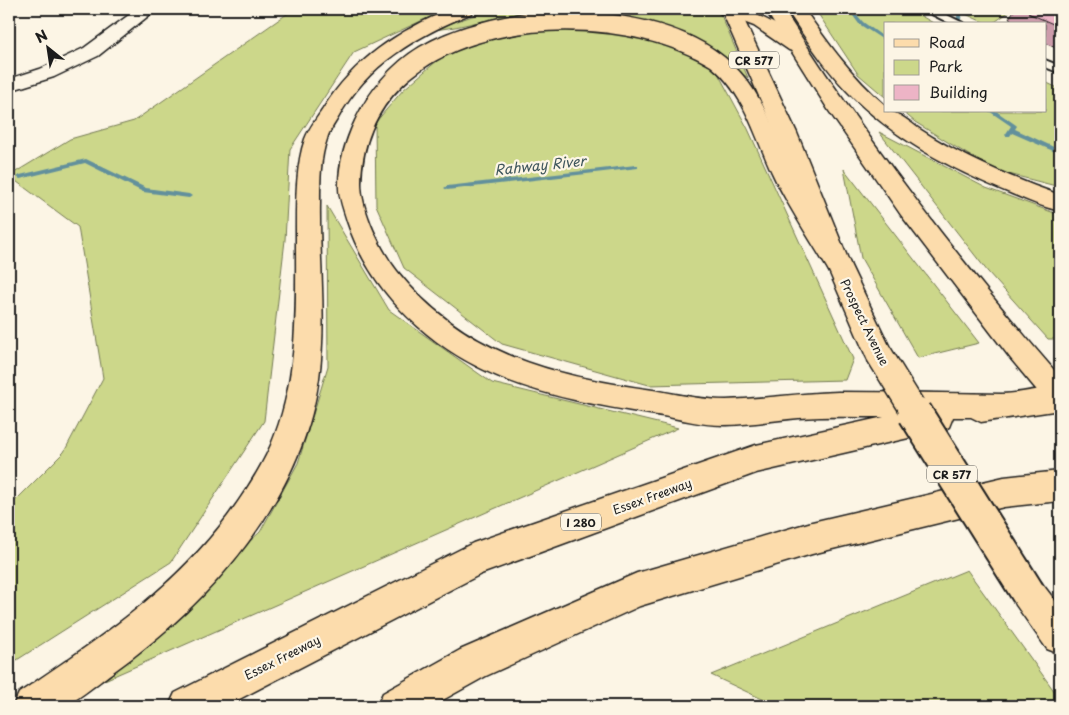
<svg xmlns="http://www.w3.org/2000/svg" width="1069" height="715" viewBox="0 0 1069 715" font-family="'Playpen Sans',sans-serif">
  <rect width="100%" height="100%" fill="#fcf5e5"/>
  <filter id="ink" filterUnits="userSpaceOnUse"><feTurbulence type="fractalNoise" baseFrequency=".02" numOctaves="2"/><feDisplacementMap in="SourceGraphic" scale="10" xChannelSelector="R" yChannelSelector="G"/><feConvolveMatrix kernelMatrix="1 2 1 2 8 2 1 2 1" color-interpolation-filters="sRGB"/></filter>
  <g filter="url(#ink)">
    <g fill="#ccd78a" stroke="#747a53">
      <polygon points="294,9 447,9 354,52 290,149 285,240 264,421 171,562 9,665 9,507 64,452 103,378 78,227 9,176 70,139 134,121"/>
      <polygon points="493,9 714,10 721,15 748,78 693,37 618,13 535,10 455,27 428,31"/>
      <polygon points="815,9 909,9 935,24 885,24 885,97 858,74"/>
      <polygon points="955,9 1013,9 992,24 987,24"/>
      <polygon points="508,28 651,32 714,66 748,129 853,359 845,380 649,385 502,344 404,268 376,205 375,123 403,90 453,47"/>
      <polygon points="1045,82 1060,89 1060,187 993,170 915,122 902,111 1045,111"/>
      <polygon points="879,132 986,188 1060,215 1060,339 1048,339 988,272"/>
      <polygon points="844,169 979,343 918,358 861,258"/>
      <polygon points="327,206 389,310 492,383 678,428 91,686 260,532 298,463 328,366"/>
      <polygon points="967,570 1060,699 1060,706 777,706 711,675"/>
    </g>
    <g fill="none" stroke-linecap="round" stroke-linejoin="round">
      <g fill="#62909c" fill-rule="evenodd">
        <polygon points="848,9 852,9 863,22 885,38 885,41 859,24"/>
        <polygon points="959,9 963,9 960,24 955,24"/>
        <polygon points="989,111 996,111 1016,125 1017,126 1015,129 1060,150 1060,154 1012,133 1010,136 1006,136 1005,135 1011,126"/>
        <polygon points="86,159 146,188 189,194 192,196 189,198 143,192 85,163 20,179 17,177 20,175"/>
        <polygon points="636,165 638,166 638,168 447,190 444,188 447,186"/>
      </g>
      <g stroke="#1c1c1c" stroke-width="4">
        <g id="lane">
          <polygon points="922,9 935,9 965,24 951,24"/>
          <polygon points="1045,60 1060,66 1060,73 1045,67"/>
        </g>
      </g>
      <g stroke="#1c1c1c" stroke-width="3">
        <polygon id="street" points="137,9 157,9 98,56 54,77 9,91 9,79 40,69 84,48"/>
      </g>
      <g stroke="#1c1c1c" stroke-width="3">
        <g id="primary">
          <polygon points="721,9 739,9 797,133 850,264 893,354 889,362 879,365 869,362 865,354 826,264 775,133"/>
          <path d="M765,9H783C866,139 959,261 1060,377V409L1050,406L1011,359L901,215L829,111Z"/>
          <polygon points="1028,576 1040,581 1060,607 1060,654 1047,649 1016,605 1011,593 1016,581"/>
        </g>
      </g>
      <g stroke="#1c1c1c" stroke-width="3">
        <g id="highway">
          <path d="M451,9H475L472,13C417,36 367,64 338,118C334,125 329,131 327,139C320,158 320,182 320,203C319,261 327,320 319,378C302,500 210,603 113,672C103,679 74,703 64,706C55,709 25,706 13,706L19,693C98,639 169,594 228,516C244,494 260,470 271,445C299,379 296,309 296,239C296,209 295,167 305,139C309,128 317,118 323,109C354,59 398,31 451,9Z"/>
          <path d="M717,9C754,7 773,23 803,42L805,46L803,50L796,52L789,50L754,26L720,13Z"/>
          <path d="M786,9H804C828,43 852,77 885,105V111C899,111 910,123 921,130C964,158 1012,178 1060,195V211C1043,207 1027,200 1010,193C951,169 892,138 847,91C824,67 805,37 786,9Z"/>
          <path d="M537,11C608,10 702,19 748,82C770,112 781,148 798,180C813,210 835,235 850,264L847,271L838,273L829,271C811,241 792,212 776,181C756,142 747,95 711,66C602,0 364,18 361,183C361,210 381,251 397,271C463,354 553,376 653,390C677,394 701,400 726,400C764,399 800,393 838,392C892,392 947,393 1001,394C1020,394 1041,388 1060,386V410L981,422L971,417H953L949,427L939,431L756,473L481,574L226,706H169L175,693L473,543L756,445L884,417C856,417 827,416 799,418C774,420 749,425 723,425C703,425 683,420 663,416C608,407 554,399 502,378C431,349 371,294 347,221C344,210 338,197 339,184C339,163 346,140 355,121C369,91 392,64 420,47C456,26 496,18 537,11Z"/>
          <polygon points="1060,471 1060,501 1004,507 812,554 640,606 486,676 432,706 377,706 383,693 460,650 637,573 812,522 1004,477"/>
        </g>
      </g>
      <use href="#lane" fill="#fcf5e5" fill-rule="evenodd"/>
      <use href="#street" fill="#fcf5e5" fill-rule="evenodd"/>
      <use href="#primary" fill="#fcdcac" fill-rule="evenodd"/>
      <use href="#highway" fill="#fcdcac" fill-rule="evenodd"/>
      <g stroke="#1c1c1c" stroke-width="29" stroke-linecap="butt">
        <polyline id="primary-bridge-far1" points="879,354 916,414"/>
      </g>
      <g stroke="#1c1c1c" stroke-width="37" stroke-linecap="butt">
        <polyline id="primary-bridge" points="915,413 1028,593"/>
      </g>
      <use href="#primary-bridge-far1" stroke="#fcdcac" stroke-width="26"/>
      <use href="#primary-bridge" stroke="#fcdcac" stroke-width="33"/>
    </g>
    <polygon fill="#cc9baa" stroke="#1c1c1c" points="1015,9 1060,9 1060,50 1045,43 1045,24 1008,24 1011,19 1009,18"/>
    <polygon fill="#edb4c6" stroke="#1c1c1c" points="1025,9 1060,9 1060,27 1028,13 1031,11"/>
  </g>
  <g text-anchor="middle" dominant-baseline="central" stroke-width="4.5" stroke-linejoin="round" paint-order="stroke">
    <g fill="#fcf5e5" stroke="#5f5d58" stroke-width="1">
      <rect x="729" y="51.5" width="50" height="17" rx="4"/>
      <rect x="927" y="465.5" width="50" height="17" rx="4"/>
      <rect x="561" y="513.5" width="40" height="17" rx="4"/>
    </g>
    <g font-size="11" font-weight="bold" fill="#1c1c1c">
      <text x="754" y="60">CR 577</text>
      <text x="952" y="474">CR 577</text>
      <text x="581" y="522">I 280</text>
    </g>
    <g font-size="12" fill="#1c1c1c" stroke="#fcf5e5">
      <text transform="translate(865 322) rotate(64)">Prospect Avenue</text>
      <text transform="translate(652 496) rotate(-20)">Essex Freeway</text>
      <text transform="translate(282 657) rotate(-27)">Essex Freeway</text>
    </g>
    <g font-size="14" font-style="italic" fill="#3f565c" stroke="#fcf5e5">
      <text transform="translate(540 165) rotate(-6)">Rahway River</text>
    </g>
  </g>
  <rect width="1069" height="715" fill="none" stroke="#fcf5e5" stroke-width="30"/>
  <rect x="15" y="15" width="1039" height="685" fill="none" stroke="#1c1c1c" stroke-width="2" filter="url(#ink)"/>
  <rect x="884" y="22" width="162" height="90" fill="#fcf5e5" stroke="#a29e95"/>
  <rect x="894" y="39" width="25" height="8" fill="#fcdcac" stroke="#a29e95"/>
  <text x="929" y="48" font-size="15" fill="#1c1c1c">Road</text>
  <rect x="894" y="60" width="25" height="15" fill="#ccd78a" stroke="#a29e95"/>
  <text x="929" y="72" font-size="15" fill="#1c1c1c">Park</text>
  <rect x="894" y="85" width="25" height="15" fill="#edb4c6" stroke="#a29e95"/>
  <text x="929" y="98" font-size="15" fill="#1c1c1c">Building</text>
  <g transform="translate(48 48) rotate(330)" stroke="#fcf5e5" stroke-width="4" paint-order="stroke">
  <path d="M0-4L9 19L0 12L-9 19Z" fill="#1c1c1c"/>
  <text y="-8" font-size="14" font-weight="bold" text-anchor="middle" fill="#1c1c1c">N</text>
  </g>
</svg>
